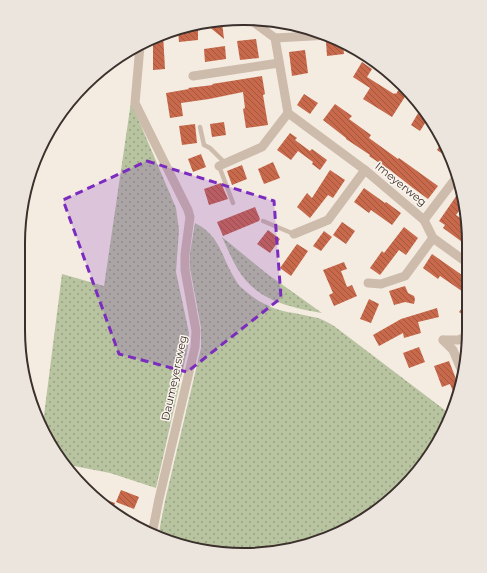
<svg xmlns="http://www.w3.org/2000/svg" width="487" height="573" viewBox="0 0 487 573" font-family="Montserrat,sans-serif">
  <defs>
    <pattern id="grass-dots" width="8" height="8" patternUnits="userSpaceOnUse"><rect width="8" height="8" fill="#b8c4a0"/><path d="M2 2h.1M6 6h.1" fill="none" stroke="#97a083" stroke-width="1.8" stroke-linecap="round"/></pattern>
    <pattern id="building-back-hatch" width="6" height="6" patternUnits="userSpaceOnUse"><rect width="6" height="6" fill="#c8694b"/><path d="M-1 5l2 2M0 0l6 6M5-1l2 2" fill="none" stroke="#a4573f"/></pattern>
  </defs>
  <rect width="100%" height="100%" fill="#f4ebe1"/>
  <g fill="url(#grass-dots)">
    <polygon points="131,102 176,208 179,230 176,272 189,333 188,347 156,488 110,473 64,464 42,431 62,274 104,286"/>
    <path d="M195,223C221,236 221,257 235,279C237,282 239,286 242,288C257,302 274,310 294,313C302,315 310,316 318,318C324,320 329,323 334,326L450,414L413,478L369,517L330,538L273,553H214L171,543L158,537L165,501L201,348V328L190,268V253Z"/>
    <path d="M222,237L266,273L322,313C288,307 255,300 237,268C231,258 227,247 222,237Z"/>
  </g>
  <g fill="url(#building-back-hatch)">
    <polygon points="222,22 224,39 207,25"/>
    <polygon points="198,27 198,40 179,42 178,31"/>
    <polygon points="163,34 165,69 153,70 153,38 157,35"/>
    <polygon points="256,39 259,58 240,60 237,41"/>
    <polygon points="339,41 343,44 344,54 327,56 326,42"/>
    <polygon points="225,46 226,59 205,62 204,49"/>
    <polygon points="305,50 308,73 292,76 289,52"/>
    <polygon points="362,62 372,69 367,77 394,94 395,93 396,94 402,84 408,92 392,117 363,99 370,88 353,77"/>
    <polygon points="262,76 265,94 263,95 268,125 246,128 243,109 245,108 243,92 209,99 181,103 183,116 170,118 166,93 189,89 188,88 213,85 212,84"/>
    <polygon points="304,94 318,103 310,114 297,105"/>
    <polygon points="335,104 352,116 349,119 371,135 369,138 398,159 399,158 438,186 428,199 413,188 390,170 369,156 370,155 346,139 346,138 323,120"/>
    <polygon points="420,110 427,120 420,131 411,125"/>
    <polygon points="224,122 226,135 212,137 210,124"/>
    <polygon points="195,124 197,143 182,145 179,126"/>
    <polygon points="290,133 297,138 295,140 310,151 312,149 327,160 320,170 312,164 313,162 298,151 291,160 277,150"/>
    <polygon points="442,142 452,157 453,161 437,150"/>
    <polygon points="201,154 206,167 193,172 188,159"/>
    <polygon points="273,162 280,178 264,184 258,169"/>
    <polygon points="242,165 247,179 232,185 227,171"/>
    <polygon points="330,170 345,180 333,198 328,195 310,218 297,207 307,193 312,198"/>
    <polygon points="221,183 228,199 209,205 204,189"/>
    <polygon points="364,188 385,203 386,202 401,213 392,225 371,210 369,213 354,202"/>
    <polygon points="459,192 462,207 456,215 465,221 469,247 443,228 445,225 439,221"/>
    <polygon points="255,207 260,219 259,221 223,236 217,222"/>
    <polygon points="342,222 355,231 346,244 333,235"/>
    <polygon points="404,227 418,238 406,255 399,250 380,275 370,268 382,251 384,253"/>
    <polygon points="268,230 280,239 270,253 257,244"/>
    <polygon points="324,231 332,237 321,251 313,246"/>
    <polygon points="297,244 308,251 291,276 280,268"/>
    <polygon points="432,254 469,280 469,296 440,276 438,279 423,268"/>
    <polygon points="344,262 347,269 341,271 347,287 352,285 357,296 334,306 329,295 333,293 323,270"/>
    <polygon points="405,286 408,293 414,296 415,299 414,304 405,302 394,305 389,291"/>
    <polygon points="369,299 379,304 371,323 360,319"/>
    <polygon points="469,299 469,319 459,312"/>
    <polygon points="437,308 439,317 418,322 421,333 404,338 403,333 379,346 373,335 401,319"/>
    <polygon points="419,347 425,362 409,368 403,353"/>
    <polygon points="449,361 460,389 457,401 450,384 442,387 434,366"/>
    <polygon points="121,490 139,497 134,509 116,502"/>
    <polygon points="95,496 115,503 112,511"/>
  </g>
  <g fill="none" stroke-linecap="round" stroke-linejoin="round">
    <g stroke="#cdbbac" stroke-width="4.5">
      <polyline points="200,127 204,145 210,148 225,163"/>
      <polyline points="219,166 233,203"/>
      <polyline points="263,221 294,234"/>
    </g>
    <g stroke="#cdbbac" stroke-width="9">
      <polyline points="251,20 275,38 288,113 365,170 424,220 433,238 469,264"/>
      <polyline points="275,38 330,35"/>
      <polyline points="140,46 135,103 188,210 190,217 185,254 185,270 196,331 195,347 159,499 152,534"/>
      <polyline points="193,76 279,63"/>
      <polyline points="219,166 262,147 288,113"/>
      <polyline points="424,220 456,178"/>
      <polyline points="294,234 328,220 365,170"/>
      <polyline points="368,283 381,284 405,276 433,238"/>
      <polyline points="443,340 453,350 463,374"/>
      <polyline points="443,340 458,340 469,336"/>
    </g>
  </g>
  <path fill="#7b2cbf" fill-opacity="0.2" stroke="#7b2cbf" stroke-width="3" stroke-dasharray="8 5" stroke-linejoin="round" d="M147,161L274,201L281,298L187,372L119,354L63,200Z"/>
  <g text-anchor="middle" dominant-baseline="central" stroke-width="3" stroke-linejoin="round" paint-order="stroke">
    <g font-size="11" fill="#3b302b" stroke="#fbf5ee">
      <text transform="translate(401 184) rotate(39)">Imeyerweg</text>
      <text transform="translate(174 378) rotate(-78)">Daumeyersweg</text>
    </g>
  </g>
  <path d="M0 0H487V573H0ZM243 25H244A218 218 0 0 1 462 243V330A218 218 0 0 1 244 548H243A218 218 0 0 1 25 330V243A218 218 0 0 1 243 25Z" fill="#ece5de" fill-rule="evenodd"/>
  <path fill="none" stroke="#3b302b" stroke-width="2" d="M243 25H244A218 218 0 0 1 462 243V330A218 218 0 0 1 244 548H243A218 218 0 0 1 25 330V243A218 218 0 0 1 243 25Z"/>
</svg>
